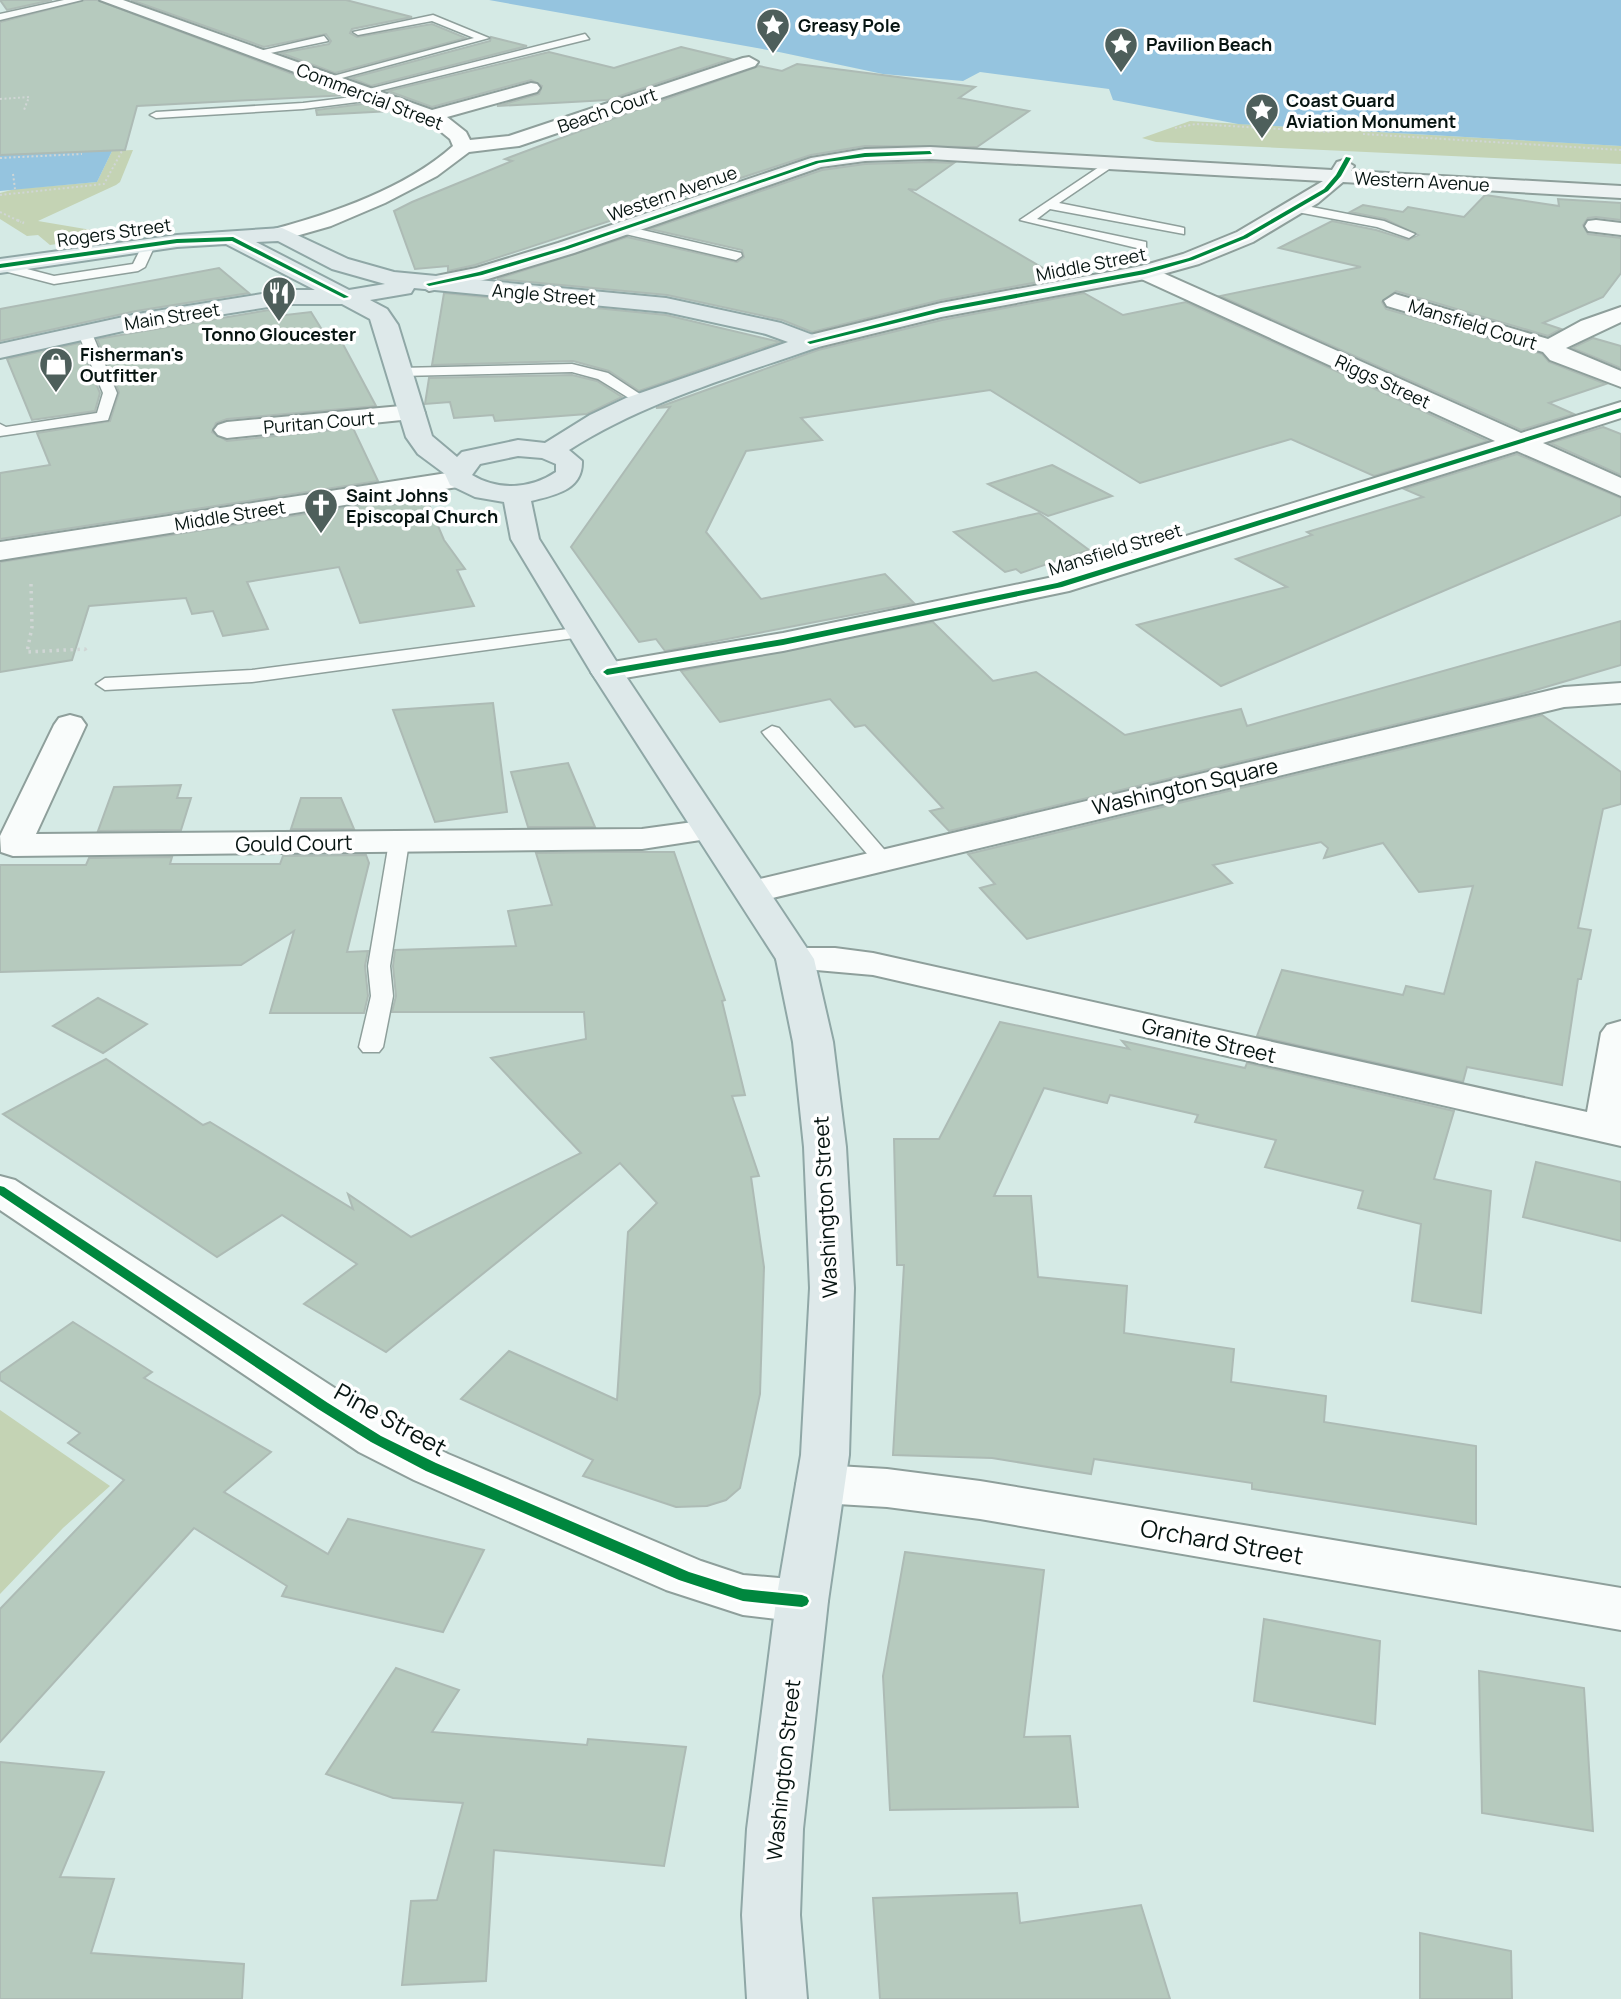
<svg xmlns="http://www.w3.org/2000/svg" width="1621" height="1999" viewBox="0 0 1621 1999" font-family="Manrope,sans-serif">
  <rect width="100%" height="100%" fill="#d5eae5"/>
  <g fill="#c4d3b4">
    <polygon points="1190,121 1621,146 1621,164 1156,142 1142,138"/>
    <polygon points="133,150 120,182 116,185 38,221 121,235 50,245 38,235 27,236 0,219 0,193 15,189 97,182 112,151"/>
    <polygon points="0,1410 110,1486 63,1528 0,1594"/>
  </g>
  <g fill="#95c4df">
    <polygon points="489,0 1621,0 1621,146 1238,124 1113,100 1109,89 980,72 963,81 883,74 779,52"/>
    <polygon points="0,47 96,129 112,151 97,182 0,191"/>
  </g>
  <g fill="#b6cabe" stroke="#adbbb5" stroke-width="2">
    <polygon points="0,0 52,0 7,10"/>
    <polygon points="85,0 97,0 348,95 137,106 125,150 0,155 0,22"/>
    <polygon points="131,0 346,0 412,17 352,29 350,33 357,37 432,24 466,38 335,73 281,53 329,44 331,41 326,34 264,47"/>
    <polygon points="491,37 527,46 371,86 351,78 490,41"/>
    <polygon points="681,47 731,59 608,100 497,106 539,94 542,86 531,80 432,107 388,91 549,52 614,68"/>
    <polygon points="797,64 975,87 959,98 1029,111 977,147 865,146 811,155 475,265 448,271 448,266 415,269 394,211 412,202 512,161 505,159 655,103 759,66 782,71"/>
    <polygon points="370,103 392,111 317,115 316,110"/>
    <polygon points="930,162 954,163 916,190 908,189 1060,278 941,300 812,332 782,320 667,295 497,279 627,237 737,262 744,257 742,250 650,229 822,170 865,164"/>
    <polygon points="1485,195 1559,206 1558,199 1621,203 1621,220 1596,217 1588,218 1583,225 1588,234 1621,238 1621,273 1603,297 1543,323 1561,329 1548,336 1396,291 1382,302 1386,309 1542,354 1549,362 1606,384 1549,403 1574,414 1521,430 1220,296 1361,267 1279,248 1332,221 1376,230 1408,240 1418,235 1385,219 1350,212 1363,205 1403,212 1408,207 1464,217"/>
    <polygon points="219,268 249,293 136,311 0,341 0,309"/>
    <polygon points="444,293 666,315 780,342 639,391 609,371 573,361 432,365"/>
    <polygon points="1084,293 1123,315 1186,302 1488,441 1374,476 1291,439 1140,483 990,390 801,418 822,440 746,451 706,532 761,599 885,574 914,603 665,651 656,639 639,642 571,547 670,407 656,408 818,350 942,320"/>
    <polygon points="269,310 277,316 311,312 324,333 336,331 376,406 227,419 216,423 212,432 227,441 353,428 378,481 0,539 0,473 50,465 37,433 110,421 119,392 97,339"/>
    <polygon points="1593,338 1621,346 1621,368 1572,348"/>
    <polygon points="79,343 100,393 95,411 32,420 7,359"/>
    <polygon points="572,375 597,381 622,397 587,414 495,421 493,415 454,418 450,402 425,404 429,378"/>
    <polygon points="1603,427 1621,434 1621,475 1550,443"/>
    <polygon points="1517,454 1621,498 1621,515 1221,686 1137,625 1287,587 1236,559 1312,535 1307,532 1423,497 1404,489"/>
    <polygon points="1052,465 1112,496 1048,516 988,484"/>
    <polygon points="427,500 444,540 465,569 457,570 474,606 360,623 339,567 247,582 268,629 223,636 213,611 192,614 186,598 89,606 72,660 0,672 0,562 388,501 390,505"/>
    <polygon points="1039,513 1089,550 1021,573 1016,569 1005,572 954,532"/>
    <polygon points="1621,621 1621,665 1515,696 949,831 930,811 943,808 865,725 855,727 830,699 720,722 681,671 933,622 993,681 1036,672 1125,735 1241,709 1247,726"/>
    <polygon points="493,703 507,812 435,822 393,710"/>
    <polygon points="1542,715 1621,772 1621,804 1603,809 1578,928 1591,930 1581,979 1578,979 1562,1085 1467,1067 1463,1082 1257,1036 1282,970 1403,995 1406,986 1444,994 1473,886 1419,892 1383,843 1324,858 1328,848 1321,842 1213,865 1232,883 1027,939 980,888 995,884 968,854"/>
    <polygon points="568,763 595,827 528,827 511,772"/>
    <polygon points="181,785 177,798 191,798 181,830 98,831 114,787"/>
    <polygon points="301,798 341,798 354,829 291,829"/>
    <polygon points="605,852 674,852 725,1000 722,1001 745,1095 732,1096 759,1176 751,1177 764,1267 760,1394 740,1488 726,1500 707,1506 676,1507 583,1476 593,1460 461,1399 509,1351 617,1400 628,1232 657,1203 620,1163 386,1352 304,1304 357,1264 282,1215 217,1257 3,1114 106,1059 203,1125 210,1122 353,1209 348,1194 411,1237 581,1153 491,1058 586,1039 584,1012 392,1012 396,996 393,966 395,950 516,946 508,911 552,905 536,853"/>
    <polygon points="366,855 369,863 347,952 368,951 365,966 368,996 364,1013 270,1013 294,931 241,965 0,972 0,865 86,865 89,858 172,857 170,864 280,864 283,856"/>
    <polygon points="98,998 147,1024 103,1053 53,1026"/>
    <polygon points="1000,1022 1129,1049 1122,1041 1245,1068 1247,1063 1454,1111 1434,1179 1491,1191 1481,1313 1412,1301 1421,1224 1358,1208 1363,1191 1265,1167 1276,1140 1195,1122 1198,1115 1110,1095 1107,1103 1044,1088 994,1196 1031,1196 1038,1277 1127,1286 1124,1333 1234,1349 1231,1382 1326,1396 1324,1422 1476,1446 1476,1524 1252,1489 1252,1483 1094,1459 1091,1474 992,1458 893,1455 904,1265 897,1265 894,1139 939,1139"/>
    <polygon points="1536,1162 1621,1182 1621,1241 1523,1217"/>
    <polygon points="73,1322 152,1372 144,1378 271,1452 224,1492 328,1554 348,1519 484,1550 443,1632 282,1596 287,1586 194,1528 0,1742 0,1609 124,1480 68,1443 80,1433 0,1380 0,1373"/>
    <polygon points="905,1552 1044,1570 1024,1737 1070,1736 1078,1807 890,1810 883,1676"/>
    <polygon points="1264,1619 1380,1641 1375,1724 1254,1701"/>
    <polygon points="396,1668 459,1690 432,1732 587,1745 588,1739 686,1747 664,1866 494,1850 486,1981 402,1985 411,1901 437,1900 463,1803 393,1798 326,1774"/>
    <polygon points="1479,1671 1584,1688 1593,1831 1482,1813"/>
    <polygon points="0,1762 104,1772 60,1877 114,1879 91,1953 244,1964 242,1999 0,1999"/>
    <polygon points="1017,1893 1020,1923 1141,1905 1170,1999 880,1999 873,1898"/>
    <polygon points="1420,1933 1511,1951 1512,1999 1420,1999"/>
  </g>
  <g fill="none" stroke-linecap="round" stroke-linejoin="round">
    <g stroke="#8e9f9b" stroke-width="3">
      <g id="lane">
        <polygon points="64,0 82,0 0,20 0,14"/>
        <polygon points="433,15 489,38 327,82 322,79 474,38 432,21 358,35 353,32"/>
        <polygon points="585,34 589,39 362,95 357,92"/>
        <polygon points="324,36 328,41 256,56 251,53"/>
        <polygon points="377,94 382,97 381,99 303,109 156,118 150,115 156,112 303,103"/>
        <polygon points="1111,159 1117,163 1115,165 1059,203 1180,227 1184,228 1184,234 1050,209 1037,219 1146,242 1146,248 1141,249 1020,220"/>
        <polygon points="1296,204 1384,221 1415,234 1409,238 1377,227 1292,211 1292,205"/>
        <polygon points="621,225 741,253 742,256 736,260 617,232 615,229"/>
        <polygon points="149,241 155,245 145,267 138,271 54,284 0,270 0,262 54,276 133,264 144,242"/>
        <polygon points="84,327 91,331 117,393 108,420 0,436 0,424 6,427 97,413 103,393 77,331"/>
        <polygon points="572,364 608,373 649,400 647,403 637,403 598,379 572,372 400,376 393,372 400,368"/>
        <polygon points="583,627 589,628 592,632 589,636 252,682 105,690 96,684 105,678 252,670"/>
        <polygon points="772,726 779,728 889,855 892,859 889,863 875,863 765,736 762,732"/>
        <polygon points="399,836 409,842 390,966 393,996 383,1047 379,1052 363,1052 359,1047 371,996 368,966 389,842"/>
      </g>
    </g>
    <g stroke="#8e9f9b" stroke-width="4">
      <g id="street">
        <path d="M100,0H123L432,110L531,83L537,84L540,88L537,92L447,117L466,132L470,140L509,136L743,58L749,57L758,62L755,66L519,146L469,152L437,176L385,203L331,226L282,240L271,234L274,229C334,213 406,188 453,146L450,139L429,122Z"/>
        <polygon points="1596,220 1621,223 1621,235 1588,231 1585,226 1588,221"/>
        <polygon points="1145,265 1521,433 1621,402 1621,418 1543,443 1621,478 1621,496 1517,451 1069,591 783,651 607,681 596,679 591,672 596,665 607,663 783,633 1053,577 1495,441 1137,277 1134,272 1137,267"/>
        <polygon points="1395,294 1548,339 1581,321 1621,307 1621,322 1566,348 1621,371 1621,387 1550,360 1543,352 1387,306 1384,301"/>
        <polygon points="412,405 421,408 425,413 421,418 227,438 218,435 214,430 218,425 227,422"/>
        <polygon points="460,471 470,473 473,479 470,485 0,560 0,542"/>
        <polygon points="1621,683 1621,703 1564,707 752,903 739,900 734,892 739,884 1564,687"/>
        <polygon points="70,715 81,718 86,725 36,834 642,829 708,820 720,823 725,830 720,837 642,849 13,856 1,852 0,836 54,725 59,718"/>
        <polygon points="795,948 835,948 873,953 1587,1112 1601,1033 1607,1025 1621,1021 1621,1146 873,975 782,967 776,959 782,951"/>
        <polygon points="0,1176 15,1180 393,1426 448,1454 701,1561 743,1575 802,1580 820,1586 828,1601 820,1616 802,1622 743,1615 666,1590 414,1480 359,1452 0,1210"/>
        <polygon points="821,1465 887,1469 980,1481 1621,1588 1621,1630 980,1519 887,1507 821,1503 804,1497 796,1484 804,1471"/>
      </g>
    </g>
    <g stroke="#8e9f9b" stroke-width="4">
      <polygon id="secondary" points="930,147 1332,170 1337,162 1344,160 1354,166 1351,171 1621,186 1621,198 1343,182 1318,203 1253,242 1199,264 1145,279 941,317 810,349 802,347 798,342 802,337 941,303 1142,266 1183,254 1237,232 1323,181 930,159 865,161 821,167 574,253 488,279 429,291 418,284 421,279 476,268 558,243 811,158 865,149"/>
    </g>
    <g stroke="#8fa7a6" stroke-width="4">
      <path id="primary" d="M282,228L348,259L394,272L666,298L781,323L818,337L822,342L818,347C733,377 646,401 569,450L582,461C583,490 555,495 531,501L539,539L623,672L814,959L833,1042L846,1147L854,1288L849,1455L828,1601L803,1829L800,1915L807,1999H747L742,1915L747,1829L776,1601L801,1455L810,1288L804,1147L793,1042L776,959L591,672L511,539L504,502L475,497L450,485L445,474L418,454L406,437L370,319L342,304H287L137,328L0,358V344L137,314L287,290H315L226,244L177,247L0,273V259L177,235ZM278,241L332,269L385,284L349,290L256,242ZM414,288L666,312L766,334L788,342L626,398L590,415L545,443L518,440L462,452L457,457L432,436L398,325L387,309L370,300L411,293ZM518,456L542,458L556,464V472C531,489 498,491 472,475L480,464Z"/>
    </g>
    <g stroke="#d0d6d5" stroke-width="2" stroke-dasharray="2 2.5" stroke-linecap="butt">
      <polyline points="0,99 29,97 24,110"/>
      <polyline points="1175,128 1196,124 1330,132"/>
      <polyline points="1363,134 1621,150"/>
      <polyline points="0,158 82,154"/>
      <polyline points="13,174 15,189"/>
      <polyline points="0,195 104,184 122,151"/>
      <polyline points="0,212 21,222"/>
    </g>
    <polyline stroke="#d0d6d5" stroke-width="2.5" stroke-dasharray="2.5 3.5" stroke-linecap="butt" points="17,220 24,223"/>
    <polyline stroke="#d0d6d5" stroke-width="3.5" stroke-dasharray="2.5 4.5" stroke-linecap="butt" points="31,584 32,627 27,652 85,649 88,654"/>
    <use href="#lane" fill="#f9fcfb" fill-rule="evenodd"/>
    <use href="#street" fill="#f9fcfb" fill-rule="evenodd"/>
    <use href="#secondary" fill="#ecf2f2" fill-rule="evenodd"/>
    <use href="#primary" fill="#dee9ea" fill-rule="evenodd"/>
    <g stroke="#fff" stroke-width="5">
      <g id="cycleway">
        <polygon points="930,151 932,154 865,157 819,163 568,249 482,275 429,286 426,284 479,272 564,247 816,161 865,153"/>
        <polygon points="1346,157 1351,158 1341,176 1328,191 1247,238 1193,260 1145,274 941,312 810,344 807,342 941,308 1144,270 1189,258 1243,236 1324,189 1336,175"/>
        <polygon points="233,237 349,297 344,298 232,241 177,243 0,268 0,264 177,239"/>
        <polygon points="1621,408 1621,412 1062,587 783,645 607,675 603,672 607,669 783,639 1057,583"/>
        <polygon points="0,1186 4,1187 328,1403 381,1436 436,1463 689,1572 743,1589 802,1595 807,1597 809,1601 807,1605 802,1607 743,1601 679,1580 426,1471 371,1442 318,1409 0,1195"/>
      </g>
    </g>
    <use href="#cycleway" fill="#00873e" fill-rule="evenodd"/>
  </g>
  <defs>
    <g id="sight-pin" transform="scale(1.75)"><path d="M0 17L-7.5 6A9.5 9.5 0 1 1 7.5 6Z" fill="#4e5f5b" stroke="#fff"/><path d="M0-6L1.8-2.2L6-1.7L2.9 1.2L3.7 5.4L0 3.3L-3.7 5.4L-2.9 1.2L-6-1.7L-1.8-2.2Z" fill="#fff"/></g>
    <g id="restaurant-pin" transform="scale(1.75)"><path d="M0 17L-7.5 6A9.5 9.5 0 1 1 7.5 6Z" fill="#4e5f5b" stroke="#fff"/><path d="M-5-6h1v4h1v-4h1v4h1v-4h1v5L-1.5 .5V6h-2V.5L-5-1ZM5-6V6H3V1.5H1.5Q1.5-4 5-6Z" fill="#fff"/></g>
    <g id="shop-pin" transform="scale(1.75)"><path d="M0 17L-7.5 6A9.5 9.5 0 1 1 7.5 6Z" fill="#4e5f5b" stroke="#fff"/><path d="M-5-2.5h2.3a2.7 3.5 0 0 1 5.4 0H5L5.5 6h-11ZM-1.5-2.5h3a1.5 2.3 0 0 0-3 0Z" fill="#fff"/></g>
    <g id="church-pin" transform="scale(1.75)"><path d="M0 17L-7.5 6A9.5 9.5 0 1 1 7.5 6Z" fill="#4e5f5b" stroke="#fff"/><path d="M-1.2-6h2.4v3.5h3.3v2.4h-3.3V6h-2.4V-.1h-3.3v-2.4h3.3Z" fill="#fff"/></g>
  </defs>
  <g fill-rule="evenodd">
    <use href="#sight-pin" x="773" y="25"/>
    <use href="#sight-pin" x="1121" y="44"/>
    <use href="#sight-pin" x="1262" y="110"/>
    <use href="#restaurant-pin" x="279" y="293"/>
    <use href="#shop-pin" x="56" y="364"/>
    <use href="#church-pin" x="321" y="505"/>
  </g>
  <g text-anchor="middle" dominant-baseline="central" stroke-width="7" stroke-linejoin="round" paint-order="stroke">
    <g font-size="18" font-weight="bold" fill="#061411" stroke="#fff" text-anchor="start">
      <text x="798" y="25">Greasy Pole</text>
      <text x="1146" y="44">Pavilion Beach</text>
      <text x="1286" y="100">Coast Guard<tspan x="1286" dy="21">Aviation Monument</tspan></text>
      <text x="279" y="334" text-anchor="middle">Tonno Gloucester</text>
      <text x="80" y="354">Fisherman's<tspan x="80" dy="21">Outfitter</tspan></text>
      <text x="346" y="495">Saint Johns<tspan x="346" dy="21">Episcopal Church</tspan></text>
    </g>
    <g font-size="18" fill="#061411" stroke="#fff">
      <text transform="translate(370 96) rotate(21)">Commercial Street</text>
      <text transform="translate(607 110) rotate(-19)">Beach Court</text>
      <text transform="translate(1422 181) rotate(3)">Western Avenue</text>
      <text transform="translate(672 193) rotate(-19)">Western Avenue</text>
      <text transform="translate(114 232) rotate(-8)">Rogers Street</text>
      <text transform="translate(1091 264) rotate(-11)">Middle Street</text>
      <text transform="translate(544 294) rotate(5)">Angle Street</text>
      <text transform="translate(172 316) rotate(-9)">Main Street</text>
      <text transform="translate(1473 324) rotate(17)">Mansfield Court</text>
      <text transform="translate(1383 381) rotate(25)">Riggs Street</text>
      <text transform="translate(319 422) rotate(-5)">Puritan Court</text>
      <text transform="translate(230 515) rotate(-9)">Middle Street</text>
      <text transform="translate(1115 549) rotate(-17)">Mansfield Street</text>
    </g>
    <g font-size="21" fill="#061411" stroke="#fff">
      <text transform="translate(1185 786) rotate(-13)">Washington Square</text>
      <text transform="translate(294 843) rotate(-1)">Gould Court</text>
      <text transform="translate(1209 1040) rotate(13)">Granite Street</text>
      <text transform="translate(825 1207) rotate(-93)">Washington Street</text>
      <text transform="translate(783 1770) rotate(-84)">Washington Street</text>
    </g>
    <g font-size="24" fill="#061411" stroke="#fff">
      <text transform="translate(391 1419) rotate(29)">Pine Street</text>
      <text transform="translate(1222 1541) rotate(10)">Orchard Street</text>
    </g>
  </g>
</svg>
